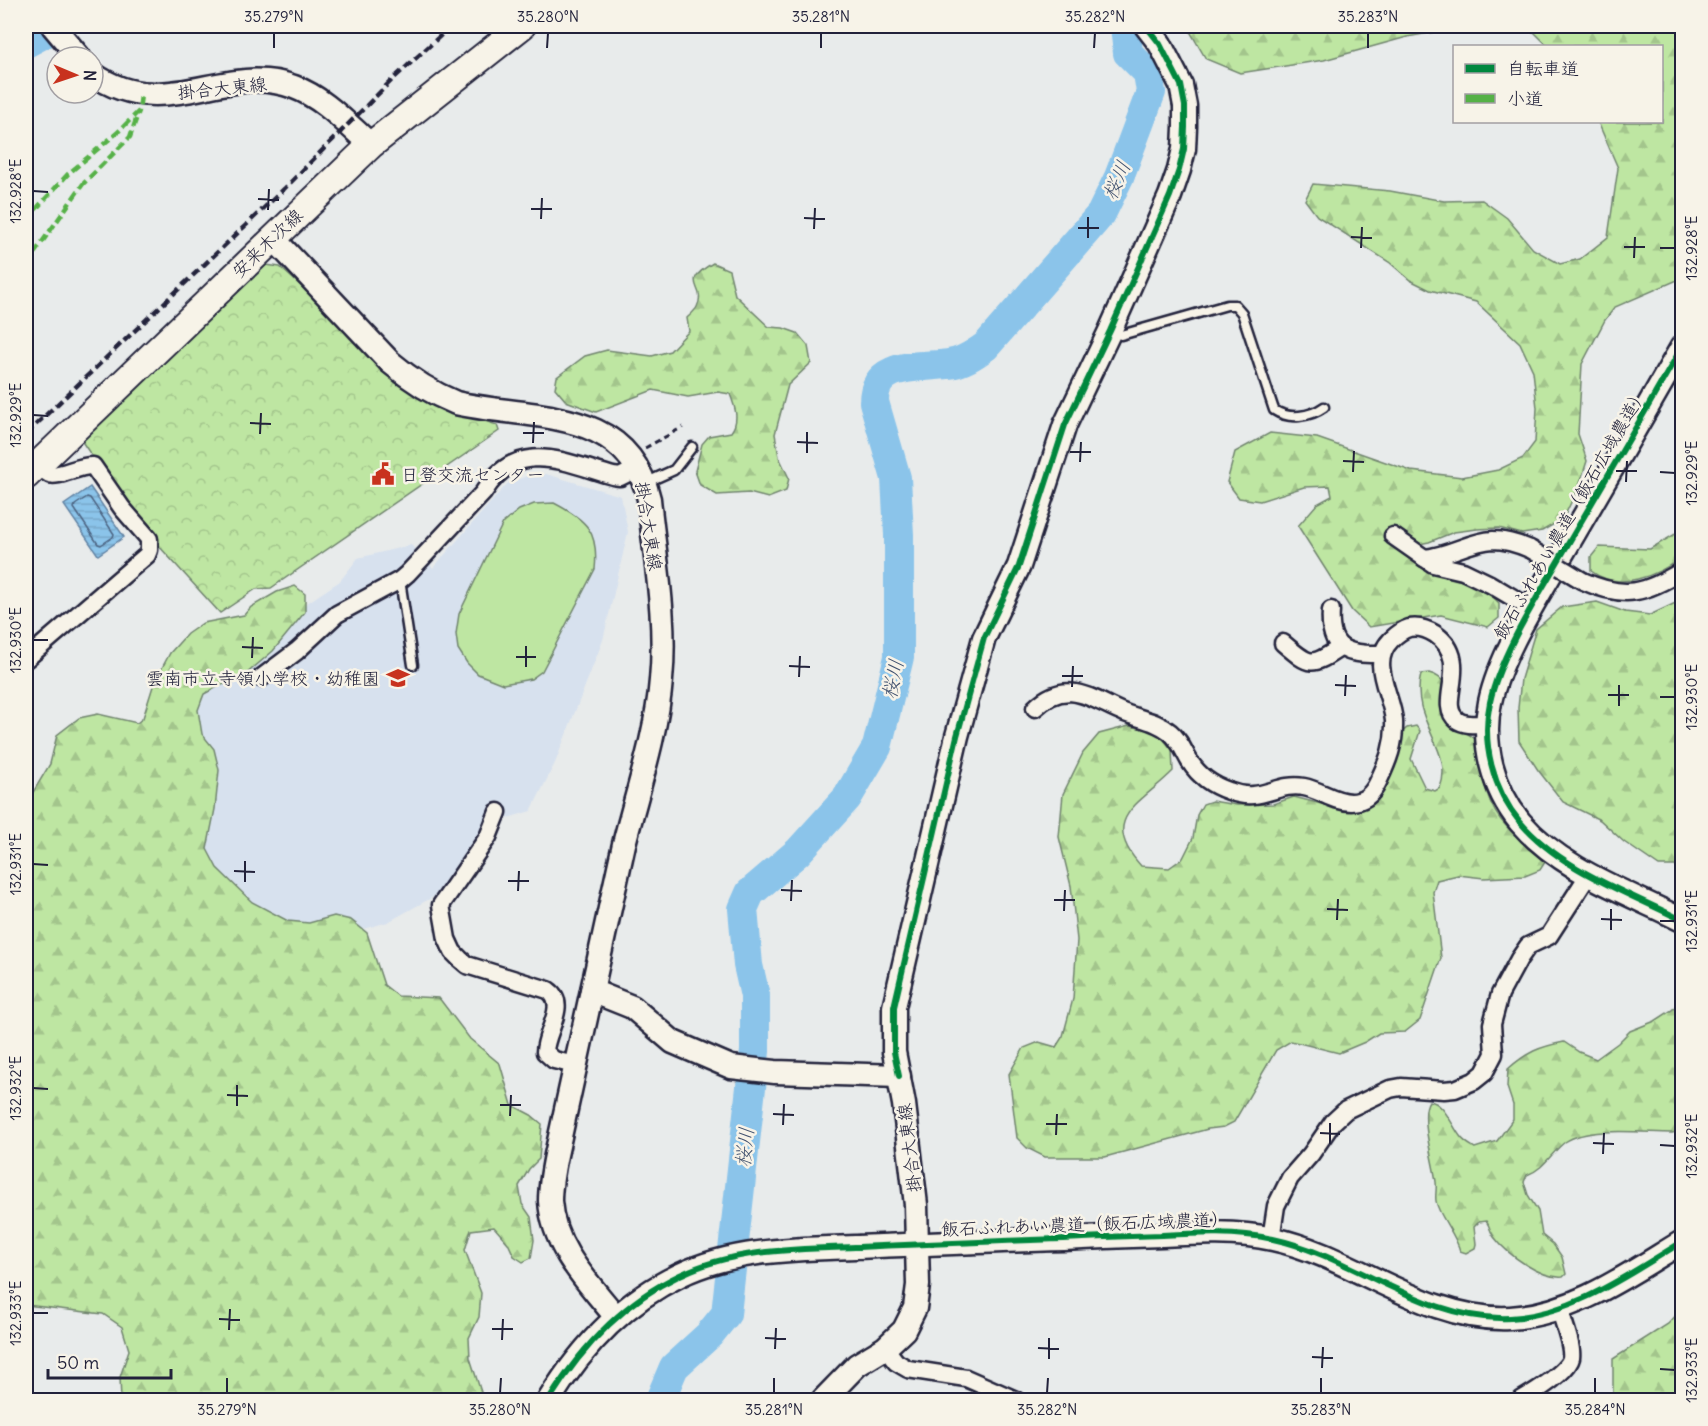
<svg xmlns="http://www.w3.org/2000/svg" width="1708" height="1426" viewBox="0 0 1708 1426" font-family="Delius,'Klee One',sans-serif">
  <defs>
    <pattern id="forest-firs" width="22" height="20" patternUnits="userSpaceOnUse" patternTransform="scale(1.5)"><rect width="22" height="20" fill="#bee6a2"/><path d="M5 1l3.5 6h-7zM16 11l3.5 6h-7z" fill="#a3c58c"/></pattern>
    <pattern id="park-crowns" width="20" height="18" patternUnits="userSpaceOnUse" patternTransform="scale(1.5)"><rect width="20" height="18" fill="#bee6a2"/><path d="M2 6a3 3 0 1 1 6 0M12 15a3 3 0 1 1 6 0" fill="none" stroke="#a3c58c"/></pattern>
    <pattern id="water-rules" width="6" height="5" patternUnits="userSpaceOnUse" patternTransform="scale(1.5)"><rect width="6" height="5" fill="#8bc4ea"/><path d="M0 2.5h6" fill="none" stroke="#78a8ca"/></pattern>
  </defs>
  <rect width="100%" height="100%" fill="#e8ebeb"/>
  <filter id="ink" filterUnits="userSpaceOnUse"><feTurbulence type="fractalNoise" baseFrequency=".0167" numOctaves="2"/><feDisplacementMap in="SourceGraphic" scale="12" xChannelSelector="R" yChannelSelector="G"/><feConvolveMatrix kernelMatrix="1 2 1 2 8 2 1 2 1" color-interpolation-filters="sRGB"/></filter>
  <g filter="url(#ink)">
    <polygon fill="#d7e1ee" points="546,474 621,496 628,532 603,640 555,763 531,811 491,823 467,864 433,897 388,922 287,951 219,907 169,713 246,644 340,581 358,558 411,545 433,568 507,484 527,476"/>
    <path fill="#bee6a2" stroke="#70846e" stroke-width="1.5" d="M554,503C587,520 599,532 595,569L542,671L531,679L503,684L478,674L467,663L458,649L456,634L459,614L503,523L519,510L534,504Z"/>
    <g fill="url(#forest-firs)" stroke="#70846e" stroke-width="1.5">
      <polygon points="1190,26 1682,26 1682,278 1615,307 1605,320 1582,364 1578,434 1587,461 1579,486 1563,519 1542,531 1522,534 1499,528 1477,529 1454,532 1429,542 1414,545 1409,555 1435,573 1483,587 1499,603 1499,618 1488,627 1441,615 1369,627 1352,611 1298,526 1317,504 1332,496 1330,486 1304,487 1260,501 1239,498 1227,482 1235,452 1270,433 1317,438 1411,471 1462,477 1498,470 1523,458 1535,442 1537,408 1533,371 1520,343 1476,302 1430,290 1410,280 1389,262 1317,216 1305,200 1313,184 1390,191 1444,201 1482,200 1507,218 1533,249 1560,264 1580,259 1608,237 1618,168 1598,122 1662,122 1662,46 1548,46 1534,32 1440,31 1407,37 1324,60 1240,73 1206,59 1191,33"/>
      <path d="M713,263L729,270L735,295L769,327L783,328L797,333L808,346L811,363L788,385L775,434L779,457L789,478L786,491L768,498L749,493L717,495L700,485L695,471L702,444L709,436L731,432C740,420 735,407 730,394L718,392L688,397L653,390L596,412L566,401L555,388L557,377L585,356L607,350L652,356L670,351L689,331L687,318C690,315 695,311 697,307C708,285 677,284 713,263Z"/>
      <path d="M1682,530V557C1657,576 1619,592 1591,571V557L1599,547L1650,549Z"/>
      <polygon points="295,586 305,594 305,612 273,651 238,681 221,685 204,694 198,710 202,734 214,749 219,770 215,809 207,849 217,868 252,902 288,921 309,923 334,916 351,920 367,933 384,985 398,996 439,998 470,1039 500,1064 512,1105 531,1115 542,1124 539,1159 529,1169 519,1186 522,1204 531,1217 534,1240 531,1258 523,1262 514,1256 508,1243 494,1227 471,1230 465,1250 481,1293 479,1317 469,1338 470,1358 481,1392 480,1400 121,1400 120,1377 129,1350 122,1327 103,1314 26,1305 26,804 50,764 57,735 79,718 98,714 137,723 143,718 154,683 170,653 187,634 203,623 244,615 251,607 277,592"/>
      <polygon points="1682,600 1682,866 1659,866 1624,842 1600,820 1563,802 1538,770 1519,741 1518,708 1521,679 1536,629 1562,607 1597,602 1625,612 1650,615"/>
      <path d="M1429,673C1454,679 1450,708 1461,727C1464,732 1471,736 1476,739C1481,769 1484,804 1507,827C1519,839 1533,850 1545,862L1540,870L1525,876L1484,878L1458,875L1437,880L1433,892L1441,958L1420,1020L1405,1032L1379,1033L1365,1042L1339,1053L1291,1041L1276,1050L1234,1122L1224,1127L1208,1129L1105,1157H1045L1027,1148L1017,1138L1009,1074L1024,1048L1039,1042L1056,1047L1063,1036L1073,999L1077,940L1071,886L1059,837L1063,794L1083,753L1099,734L1129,726L1157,731L1172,750L1173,771C1142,803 1097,818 1141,866L1169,868L1183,858L1193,838L1197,815L1203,804L1212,801L1237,805L1273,804L1294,797L1337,808L1382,787L1394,768L1399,735L1407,728L1416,726L1420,731L1411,759L1425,788L1435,791L1440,788C1455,750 1409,721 1421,674Z"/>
      <path d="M1682,999V1131L1672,1133C1644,1133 1588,1126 1565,1142C1551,1153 1544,1169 1527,1175L1524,1182L1528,1195L1538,1211L1542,1235L1553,1244L1562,1257L1566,1274L1563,1277C1541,1279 1508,1255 1494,1237C1490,1232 1490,1226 1486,1221L1479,1222L1474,1227L1476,1244L1475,1248L1466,1253L1460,1251C1456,1234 1438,1215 1436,1201C1435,1195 1437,1189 1436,1182C1434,1164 1419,1115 1429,1101C1444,1102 1452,1126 1460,1136C1464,1142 1470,1145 1475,1148L1497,1141L1513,1119V1105L1507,1087L1508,1069C1527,1052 1539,1047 1564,1042L1579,1052L1596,1059L1618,1043L1630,1031L1655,1021L1672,1010Z"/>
      <polygon points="1682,1309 1682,1400 1613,1400 1613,1359 1668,1324"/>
    </g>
    <polygon fill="url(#park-crowns)" stroke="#70846e" stroke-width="1.5" points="259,264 280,267 430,403 497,425 499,431 271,588 256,589 220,613 158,545 140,519 122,501 83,443 84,438"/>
    <polygon fill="url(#water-rules)" stroke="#6183a4" stroke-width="1.5" points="90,487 124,537 98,555 64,505"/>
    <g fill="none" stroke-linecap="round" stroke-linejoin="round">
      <polygon stroke="#4c6381" stroke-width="1.5" points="87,497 90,498 114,534 113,537 101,545 98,544 74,508 75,505"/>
      <g stroke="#8bc4ea" stroke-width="30">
        <polyline points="26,43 58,26"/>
        <path d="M660,1400L674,1367L709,1335L726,1314L755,1051V996L748,965L743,909L750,893L798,852L847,798L877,747L899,657V535L896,478L874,402C874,361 919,368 948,364C962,363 975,354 986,346L1101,214L1119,177L1151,92L1148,73L1128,53L1125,26"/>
      </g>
      <g stroke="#22223b" stroke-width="13">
        <g id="lane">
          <path d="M1110,331L1121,335L1227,305H1235L1242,313L1274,410C1289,420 1310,417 1324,407"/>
          <polyline points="645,483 674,470 692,447"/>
          <polyline points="400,580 413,665"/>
        </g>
      </g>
      <g stroke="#22223b" stroke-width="21">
        <g id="street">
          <polyline points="1393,536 1433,564 1463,571 1490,584 1532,609"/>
          <path d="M1424,558C1449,556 1470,541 1493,540C1506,540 1518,544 1530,549"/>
          <path d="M1583,581C1626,600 1644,593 1682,571"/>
          <path d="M1331,610C1328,650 1346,655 1382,654"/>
          <path d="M1283,643C1311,667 1311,667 1341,647"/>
          <path d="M26,659L147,555L149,550V539L122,508L93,466C79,465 58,478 49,474C44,471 40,467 36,464"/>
          <path d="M261,678L297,651L337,614L400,580L407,574L483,493C517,437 563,462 613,476L620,477L638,468"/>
          <path d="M1035,708C1067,677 1091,699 1125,713C1140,719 1157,721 1170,732C1180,740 1184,752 1190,762C1199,776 1214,786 1229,791C1262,804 1276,782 1304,787C1320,790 1334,802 1351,802C1365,802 1373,793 1378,782C1388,761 1395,744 1394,721C1392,694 1368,663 1391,640C1396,635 1402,630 1409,628C1419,626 1427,629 1435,634C1474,661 1435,703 1457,720C1465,726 1479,724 1488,724"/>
          <path d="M498,812L488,837L441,905L447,939L453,952L460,959L467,965L548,990C569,1004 545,1032 545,1052L554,1060L575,1065"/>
          <polyline points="1271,1239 1276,1206 1290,1178 1311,1154 1333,1122 1346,1110 1390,1089 1401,1087 1444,1090 1455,1089 1474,1081 1484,1073 1494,1054 1492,1024 1500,994 1519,959 1528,946 1549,936 1589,874"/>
          <polyline points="885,1348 896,1362 908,1369 966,1378 1016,1400"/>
          <path d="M1521,1400C1533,1393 1568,1372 1571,1358C1573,1346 1563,1321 1559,1308"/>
        </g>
      </g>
      <g stroke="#22223b" stroke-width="27">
        <g id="secondary">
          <polyline points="53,26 79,57"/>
          <path d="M93,74C164,124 225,61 294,87C324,98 347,124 371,145"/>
          <path d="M273,238L390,362C410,379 431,393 456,403C531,420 627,405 649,499C655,558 667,620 661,680C657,733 637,792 624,844C601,948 579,1051 556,1155C553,1170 550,1186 550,1201C553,1248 588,1282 616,1317"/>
          <path d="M1682,347C1642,417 1602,486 1561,556C1537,598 1500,655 1490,702C1481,744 1493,789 1520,822C1561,870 1627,892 1682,920"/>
          <polyline points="592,991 632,1007 673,1042 731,1067 775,1072 899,1076"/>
          <path d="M549,1400C581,1348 623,1302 680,1275C733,1249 798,1249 855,1247C925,1244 994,1241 1064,1239C1097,1237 1129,1236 1162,1235C1199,1233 1236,1231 1273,1239C1354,1256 1424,1322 1510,1318C1574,1314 1629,1274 1682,1242"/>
          <polyline points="823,1400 857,1365 885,1348 904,1330 915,1308 918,1285 916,1205 904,1104 894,1052 894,1007 957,736 984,638 1019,566 1065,425 1110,331 1170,196 1179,170 1184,149 1185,127 1185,106 1181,85 1160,44 1146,26"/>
        </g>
      </g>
      <g stroke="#22223b" stroke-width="30">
        <polyline id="primary" points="26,476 371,145 522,26"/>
      </g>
      <polyline stroke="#22223b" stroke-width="3" stroke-dasharray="6 4.5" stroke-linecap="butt" points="645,448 683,427"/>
      <use href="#lane" stroke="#f7f3e8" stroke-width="8"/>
      <use href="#street" stroke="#f7f3e8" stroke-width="16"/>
      <use href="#secondary" stroke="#f7f3e8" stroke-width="22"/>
      <use href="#primary" stroke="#f7f3e8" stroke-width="26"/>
      <polyline stroke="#22223b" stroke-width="4.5" stroke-dasharray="9 4.5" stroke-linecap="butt" points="26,434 284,189 392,80 451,26"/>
      <g stroke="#22223b" stroke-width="21" stroke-linecap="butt">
        <polyline id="street-bridge" points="1530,549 1583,581"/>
      </g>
      <use href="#street-bridge" stroke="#f7f3e8" stroke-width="16"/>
      <g stroke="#55b146" stroke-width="4.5" stroke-dasharray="9 4.5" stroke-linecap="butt">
        <polyline points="26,220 68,174 118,132 139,111 141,95"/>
        <polyline points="26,265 83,184 130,137 139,111"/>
      </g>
      <g stroke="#f7f3e8" stroke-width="10">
        <g id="cycleway">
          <path d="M1682,347C1642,417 1602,486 1561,556C1537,598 1500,655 1490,702C1481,744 1493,789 1520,822C1561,870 1627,892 1682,920"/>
          <polyline points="899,1076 894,1052 894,1007 957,736 984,638 1019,566 1065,425 1110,331 1170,196 1179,170 1184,149 1185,127 1185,106 1181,85 1160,44 1146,26"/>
          <path d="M549,1400C581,1348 623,1302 680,1275C733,1249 798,1249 855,1247C925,1244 994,1241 1064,1239C1097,1237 1129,1236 1162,1235C1199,1233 1236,1231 1273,1239C1354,1256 1424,1322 1510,1318C1574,1314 1629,1274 1682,1242"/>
        </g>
      </g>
      <use href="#cycleway" stroke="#00873e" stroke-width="6"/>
    </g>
  </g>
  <path fill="none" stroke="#22223b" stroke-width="2" d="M274,48V33M547,48L548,33M821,48V33M1094,48L1095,33M1368,48V33M33,191L48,192M258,199L279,200M531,209H552M268,210L269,189M804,218L825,219M541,219L542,198M1078,228H1099M814,229L815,208M1351,237L1372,238M1088,238V217M1624,247H1645M1361,248L1362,227M1660,248H1675M1634,258L1635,237M33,415L48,416M250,423L271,424M523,433H544M260,434L261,413M797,442L818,443M533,443L534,422M1070,452H1091M807,453V432M1343,461L1364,462M1080,462L1081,442M1616,471H1637M1353,472L1354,451M1660,472L1675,473M1626,482L1627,461M33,640H48M242,647L263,648M516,657H536M252,658L253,637M789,666L810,667M526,667V646M1062,676H1083M799,677L800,656M1335,685L1356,686M1072,687L1073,666M1608,695H1629M1345,696L1346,675M1660,697H1675M1619,706V685M33,864L48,865M234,871L255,872M508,881H529M245,882V861M781,890L802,891M518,891L519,871M1054,900H1075M791,901L792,880M1327,909L1348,910M1064,911L1065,890M1601,919L1622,920M1337,920L1338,899M1660,921H1675M1611,930V909M33,1088L48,1089M227,1095L248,1096M500,1105H521M237,1106V1085M773,1114L794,1115M510,1116L511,1095M1046,1124H1067M783,1125L784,1104M1320,1133L1340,1134M1056,1135L1057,1114M1593,1143L1614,1144M1330,1144V1123M1660,1145L1675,1146M1603,1154L1604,1133M33,1313H48M219,1319L240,1320M492,1329H513M229,1330L230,1309M765,1338L786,1339M502,1340L503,1319M1038,1348L1059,1349M775,1349L776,1328M1312,1357L1333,1358M1049,1359V1338M1322,1368L1323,1347M1660,1369L1675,1370M227,1393V1378M500,1393L501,1378M774,1393V1378M1047,1393L1048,1378M1321,1393V1378M1595,1393V1378"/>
  <defs>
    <g id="civic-bare" transform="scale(1.8)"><path d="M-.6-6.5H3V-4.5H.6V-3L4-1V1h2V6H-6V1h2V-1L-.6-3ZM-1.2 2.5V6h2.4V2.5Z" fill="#c8321e" stroke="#f7f3e8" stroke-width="2.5" paint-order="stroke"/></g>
    <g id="school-bare" transform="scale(1.8)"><path d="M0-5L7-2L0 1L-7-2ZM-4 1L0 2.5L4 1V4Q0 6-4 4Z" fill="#c8321e" stroke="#f7f3e8" stroke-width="2.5" paint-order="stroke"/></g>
  </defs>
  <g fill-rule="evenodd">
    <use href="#civic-bare" x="383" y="474"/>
    <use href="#school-bare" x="398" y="678"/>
  </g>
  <g text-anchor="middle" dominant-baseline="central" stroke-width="5" stroke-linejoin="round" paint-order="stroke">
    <g font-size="18" fill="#22223b" stroke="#f7f3e8">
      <text transform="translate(222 88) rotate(-6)">掛合大東線</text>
      <text transform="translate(267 243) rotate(-44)">安来木次線</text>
      <text transform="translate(1570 513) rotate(-60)">飯石ふれあい農道（飯石広域農道）</text>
      <text transform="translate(649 526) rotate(81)">掛合大東線</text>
      <text transform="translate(909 1148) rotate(-97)">掛合大東線</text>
      <text transform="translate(1085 1224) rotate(-2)">飯石ふれあい農道（飯石広域農道）</text>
    </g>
    <g font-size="18" fill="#22223b" stroke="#f7f3e8" text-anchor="start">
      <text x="401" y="474">日登交流センター</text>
      <text x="380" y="678" text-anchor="end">雲南市立寺領小学校・幼稚園</text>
    </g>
    <g font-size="20" font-style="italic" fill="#425370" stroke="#f7f3e8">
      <text transform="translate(1116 180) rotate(-66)">桜川</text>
      <text transform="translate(892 679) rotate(-78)">桜川</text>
      <text transform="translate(744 1147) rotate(-84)">桜川</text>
    </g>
  </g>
  <rect width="1708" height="1426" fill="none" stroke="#f7f3e8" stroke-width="66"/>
  <rect x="1453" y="45" width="210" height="78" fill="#f7f3e8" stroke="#a29fa3" stroke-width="1.5"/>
  <rect x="1465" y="64" width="30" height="9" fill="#00873e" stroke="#a29fa3" stroke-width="1.5"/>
  <text x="1507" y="75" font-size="18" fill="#22223b">自転車道</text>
  <rect x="1465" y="94" width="30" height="9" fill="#55b146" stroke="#a29fa3" stroke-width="1.5"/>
  <text x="1507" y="105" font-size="18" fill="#22223b">小道</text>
  <g transform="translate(75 75) rotate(92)"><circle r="28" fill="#f7f3e8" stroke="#a29fa3" stroke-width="1.5"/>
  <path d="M0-4.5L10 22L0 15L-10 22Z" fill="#c8321e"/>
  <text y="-9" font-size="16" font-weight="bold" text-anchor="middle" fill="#22223b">N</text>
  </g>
  <path d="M48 1369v9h123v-9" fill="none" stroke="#22223b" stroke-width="3"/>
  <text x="57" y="1369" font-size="18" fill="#22223b" stroke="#f7f3e8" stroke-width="4.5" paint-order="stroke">50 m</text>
  <rect x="33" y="33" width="1642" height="1360" fill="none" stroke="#22223b" stroke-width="2"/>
  <g font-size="15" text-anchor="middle" fill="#22223b">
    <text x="274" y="22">35.279°N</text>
    <text x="548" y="22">35.280°N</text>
    <text x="821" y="22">35.281°N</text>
    <text x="1095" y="22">35.282°N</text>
    <text x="1368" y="22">35.283°N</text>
    <text transform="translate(16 191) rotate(-90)" y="5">132.928°E</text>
    <text transform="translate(1692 248) rotate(-90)" y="5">132.928°E</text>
    <text transform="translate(16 415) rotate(-90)" y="5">132.929°E</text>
    <text transform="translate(1692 473) rotate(-90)" y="5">132.929°E</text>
    <text transform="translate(16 640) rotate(-90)" y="5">132.930°E</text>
    <text transform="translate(1692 697) rotate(-90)" y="5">132.930°E</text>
    <text transform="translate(16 864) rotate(-90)" y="5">132.931°E</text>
    <text transform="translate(1692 921) rotate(-90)" y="5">132.931°E</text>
    <text transform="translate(16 1088) rotate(-90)" y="5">132.932°E</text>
    <text transform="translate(1692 1146) rotate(-90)" y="5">132.932°E</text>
    <text transform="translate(16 1313) rotate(-90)" y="5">132.933°E</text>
    <text transform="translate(1692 1370) rotate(-90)" y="5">132.933°E</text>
    <text x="227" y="1415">35.279°N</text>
    <text x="500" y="1415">35.280°N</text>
    <text x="774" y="1415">35.281°N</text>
    <text x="1047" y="1415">35.282°N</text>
    <text x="1321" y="1415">35.283°N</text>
    <text x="1595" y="1415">35.284°N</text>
  </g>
</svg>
